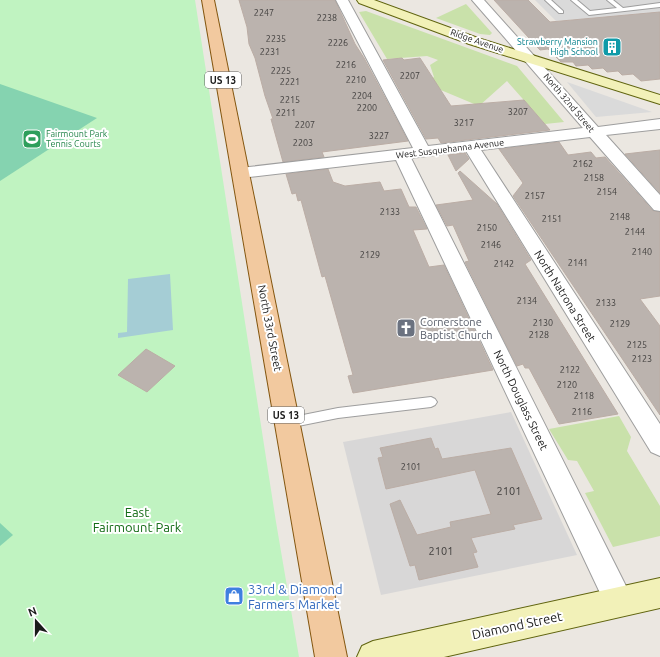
<svg xmlns="http://www.w3.org/2000/svg" width="660" height="657" viewBox="0 0 660 657" font-family="Ubuntu,sans-serif">
  <rect width="100%" height="100%" fill="#ebe7e1"/>
  <polygon fill="#d8d7d7" points="511,412 577,555 381,595 343,442"/>
  <g fill="#c9e1aa">
    <polygon points="466,4 492,33 490,35 480,34 436,18"/>
    <polygon points="366,11 517,66 564,122 545,124 507,81 479,106 424,83 434,77 430,65 438,60 427,56 387,59 359,12"/>
    <polygon points="619,416 631,437 627,451 660,506 660,536 613,547 585,493 594,491 577,461 568,460 549,429"/>
  </g>
  <polygon fill="#c0f3c1" points="0,0 195,0 276,522 299,657 0,657"/>
  <g fill="#85d3b0">
    <polygon points="0,84 97,118 0,181"/>
    <polygon points="0,523 13,535 0,546"/>
  </g>
  <g fill="#dadada">
    <polygon points="535,0 660,0 660,13 556,21"/>
    <polygon points="567,82 652,112 596,117"/>
  </g>
  <polygon fill="#a5cdd5" points="170,274 173,330 118,338 118,333 127,332 128,279"/>
  <g fill="#bbb3ae" stroke="#bbada5">
    <polygon points="239,0 335,0 355,44 364,58 408,141 322,152 324,157 283,162 271,119 273,119 265,96 255,58 249,44 247,27"/>
    <polygon points="494,0 528,0 550,22 660,12 660,79 641,81 633,74 622,75 618,71 607,72 603,68 592,69 588,65 576,66 573,62 561,62 548,49 540,50"/>
    <polygon points="402,58 404,60 420,58 451,106 524,100 550,130 441,143 438,138 426,139 383,60"/>
    <polygon points="559,142 568,155 591,152 596,158 605,157 653,211 660,212 660,296 640,299 660,326 660,415 513,196 523,183 499,149"/>
    <polygon points="660,150 660,193 625,154"/>
    <polygon points="465,153 469,159 456,171 448,155"/>
    <polygon points="328,169 333,182 345,186 380,182 384,191 401,189 409,207 416,207 427,229 413,230 429,267 444,265 493,370 353,393 348,376 353,375 325,276 322,277 301,200 298,201 296,193 292,194 286,174"/>
    <polygon points="460,171 497,204 531,260 525,264 618,414 559,424 529,368 525,368 523,364 517,366 465,262 469,261 453,225 447,226 436,205 473,200 458,173"/>
    <polygon points="146,349 175,366 147,392 118,375"/>
    <polygon points="431,438 435,449 438,448 442,459 511,448 542,519 513,525 515,529 471,538 477,552 473,553 478,567 419,580 415,565 410,566 390,504 400,500 417,535 451,527 450,522 491,514 475,470 386,489 378,458 383,457 380,448"/>
  </g>
  <g fill="none" stroke-linecap="round" stroke-linejoin="round">
    <g stroke="#9e9e9e" stroke-width="2">
      <g id="lane">
        <polygon points="545,0 551,0 563,11 563,13 559,13"/>
        <polygon points="571,0 577,0 590,11 617,8 607,0 613,0 623,8 660,3 660,7 589,15"/>
        <polygon points="431,397 435,399 437,402 435,405 431,407 338,418 288,428 284,426 282,423 284,420 288,418 338,408"/>
      </g>
    </g>
    <g stroke="#9e9e9e" stroke-width="2">
      <polygon id="street" points="336,0 348,0 428,146 583,128 472,0 484,0 598,127 660,119 660,129 606,135 660,195 660,211 654,210 590,137 481,150 660,424 660,456 651,452 466,151 411,158 629,592 633,602 629,612 619,616 609,612 396,160 240,178 234,176 232,173 234,170 240,168 413,148"/>
    </g>
    <g stroke="#60640f" stroke-width="2">
      <g id="secondary">
        <polygon points="357,0 374,0 478,38 660,95 660,104 469,44 359,3"/>
        <polygon points="660,578 660,608 444,657 357,657 362,646 373,641"/>
      </g>
    </g>
    <g stroke="#83550e" stroke-width="2">
      <polygon id="primary" points="202,0 214,0 347,657 315,657"/>
    </g>
    <use href="#lane" fill="#fff" fill-rule="evenodd"/>
    <use href="#street" fill="#fff" fill-rule="evenodd"/>
    <use href="#secondary" fill="#f2f1b8" fill-rule="evenodd"/>
    <use href="#primary" fill="#f2c99f" fill-rule="evenodd"/>
  </g>
  <defs>
    <g id="building-square" transform="scale(1)"><rect x="-9" y="-9" width="18" height="18" rx="4" fill="#0f9aa8" stroke="#fff"/><path d="M-4-6H4V6H1V3H-1V6H-4ZM-2.5-4.3h1.7v1.8h-1.7ZM.8-4.3h1.7v1.8H.8ZM-2.5-1h1.7V.8h-1.7ZM.8-1h1.7V.8H.8Z" fill="#fff"/></g>
    <g id="stadium-square" transform="scale(1)"><rect x="-9" y="-9" width="18" height="18" rx="4" fill="#2e9e5b" stroke="#fff"/><path d="M0-5a6.5 5 0 1 0 0 10a6.5 5 0 1 0 0-10ZM-3.5-1.8h7v3.6h-7Z" fill="#fff"/></g>
    <g id="church-square" transform="scale(1)"><rect x="-9" y="-9" width="18" height="18" rx="4" fill="#6b7280" stroke="#fff"/><path d="M-1.2-6h2.4v3.5h3.3v2.4h-3.3V6h-2.4V-.1h-3.3v-2.4h3.3Z" fill="#fff"/></g>
    <g id="shop-square" transform="scale(1)"><rect x="-9" y="-9" width="18" height="18" rx="4" fill="#3f7fe0" stroke="#fff"/><path d="M-5-2.5h2.3a2.7 3.5 0 0 1 5.4 0H5L5.5 6h-11ZM-1.5-2.5h3a1.5 2.3 0 0 0-3 0Z" fill="#fff"/></g>
  </defs>
  <g fill-rule="evenodd">
    <use href="#building-square" x="612" y="47"/>
    <use href="#stadium-square" x="32" y="139"/>
    <use href="#church-square" x="406" y="328"/>
    <use href="#shop-square" x="234" y="596"/>
  </g>
  <g text-anchor="middle" dominant-baseline="central" stroke-width="4" stroke-linejoin="round" paint-order="stroke">
    <g font-size="9" fill="#42403f">
      <text x="264" y="13">2247</text>
      <text x="327" y="18">2238</text>
      <text x="276" y="39">2235</text>
      <text x="338" y="43">2226</text>
      <text x="270" y="52">2231</text>
      <text x="346" y="65">2216</text>
      <text x="281" y="71">2225</text>
      <text x="410" y="76">2207</text>
      <text x="356" y="80">2210</text>
      <text x="290" y="82">2221</text>
      <text x="362" y="96">2204</text>
      <text x="290" y="100">2215</text>
      <text x="367" y="108">2200</text>
      <text x="518" y="112">3207</text>
      <text x="286" y="113">2211</text>
      <text x="464" y="123">3217</text>
      <text x="305" y="125">2207</text>
      <text x="379" y="136">3227</text>
      <text x="303" y="143">2203</text>
      <text x="583" y="164">2162</text>
      <text x="594" y="178">2158</text>
      <text x="607" y="192">2154</text>
      <text x="535" y="196">2157</text>
      <text x="390" y="212">2133</text>
      <text x="620" y="217">2148</text>
      <text x="552" y="219">2151</text>
      <text x="487" y="228">2150</text>
      <text x="635" y="232">2144</text>
      <text x="491" y="245">2146</text>
      <text x="642" y="252">2140</text>
      <text x="370" y="255">2129</text>
      <text x="578" y="263">2141</text>
      <text x="504" y="264">2142</text>
      <text x="527" y="301">2134</text>
      <text x="606" y="303">2133</text>
      <text x="543" y="323">2130</text>
      <text x="620" y="324">2129</text>
      <text x="539" y="335">2128</text>
      <text x="637" y="345">2125</text>
      <text x="642" y="359">2123</text>
      <text x="570" y="370">2122</text>
      <text x="567" y="385">2120</text>
      <text x="584" y="396">2118</text>
      <text x="582" y="412">2116</text>
      <text x="411" y="467">2101</text>
    </g>
    <g font-size="9" fill="#1a1a1a" stroke="#fff">
      <text transform="translate(477 41) rotate(19)">Ridge Avenue</text>
      <text transform="translate(569 103) rotate(50)">North 32nd Street</text>
      <text transform="translate(450 149) rotate(-7)">West Susquehanna Avenue</text>
    </g>
    <g font-size="9" fill="#0d838f" stroke="#fff" text-anchor="end">
      <text x="598" y="42">Strawberry Mansion<tspan x="598" dy="10">High School</tspan></text>
    </g>
    <g font-size="9" fill="#27864d" stroke="#fff" text-anchor="start">
      <text x="46" y="134">Fairmount Park<tspan x="46" dy="10">Tennis Courts</tspan></text>
    </g>
    <g fill="#fff" stroke="#5f5f5f" stroke-width="1">
      <rect x="205" y="72" width="36" height="16" rx="3"/>
      <rect x="268" y="407" width="36" height="16" rx="3"/>
    </g>
    <g font-size="10" font-weight="bold" fill="#1a1a1a">
      <text x="223" y="80">US 13</text>
      <text x="286" y="415">US 13</text>
    </g>
    <g font-size="11" fill="#1a1a1a" stroke="#fff">
      <text transform="translate(565 296) rotate(58)">North Natrona Street</text>
      <text transform="translate(270 328) rotate(79)">North 33rd Street</text>
      <text transform="translate(521 400) rotate(64)">North Douglass Street</text>
    </g>
    <g font-size="11" fill="#5b616d" stroke="#fff" text-anchor="start">
      <text x="420" y="322">Cornerstone<tspan x="420" dy="13">Baptist Church</tspan></text>
    </g>
    <g font-size="11" fill="#42403f">
      <text x="509" y="491">2101</text>
      <text x="441" y="551">2101</text>
    </g>
    <g font-size="13" fill="#156c17" stroke="#fff">
      <text x="137" y="512">East<tspan x="137" dy="15">Fairmount Park</tspan></text>
    </g>
    <g font-size="13" fill="#366cbe" stroke="#fff" text-anchor="start">
      <text x="248" y="589">33rd &amp; Diamond<tspan x="248" dy="15">Farmers Market</tspan></text>
    </g>
    <g font-size="13" fill="#1a1a1a" stroke="#fff">
      <text transform="translate(517 625) rotate(-12)">Diamond Street</text>
    </g>
  </g>
  <g transform="translate(36 621) rotate(339)" stroke="#ffffff" stroke-width="3" paint-order="stroke">
  <path d="M0-3L7 15L0 10L-7 15Z" fill="#1a1a1a"/>
  <text y="-6" font-size="11" font-weight="bold" text-anchor="middle" fill="#1a1a1a">N</text>
  </g>
</svg>
